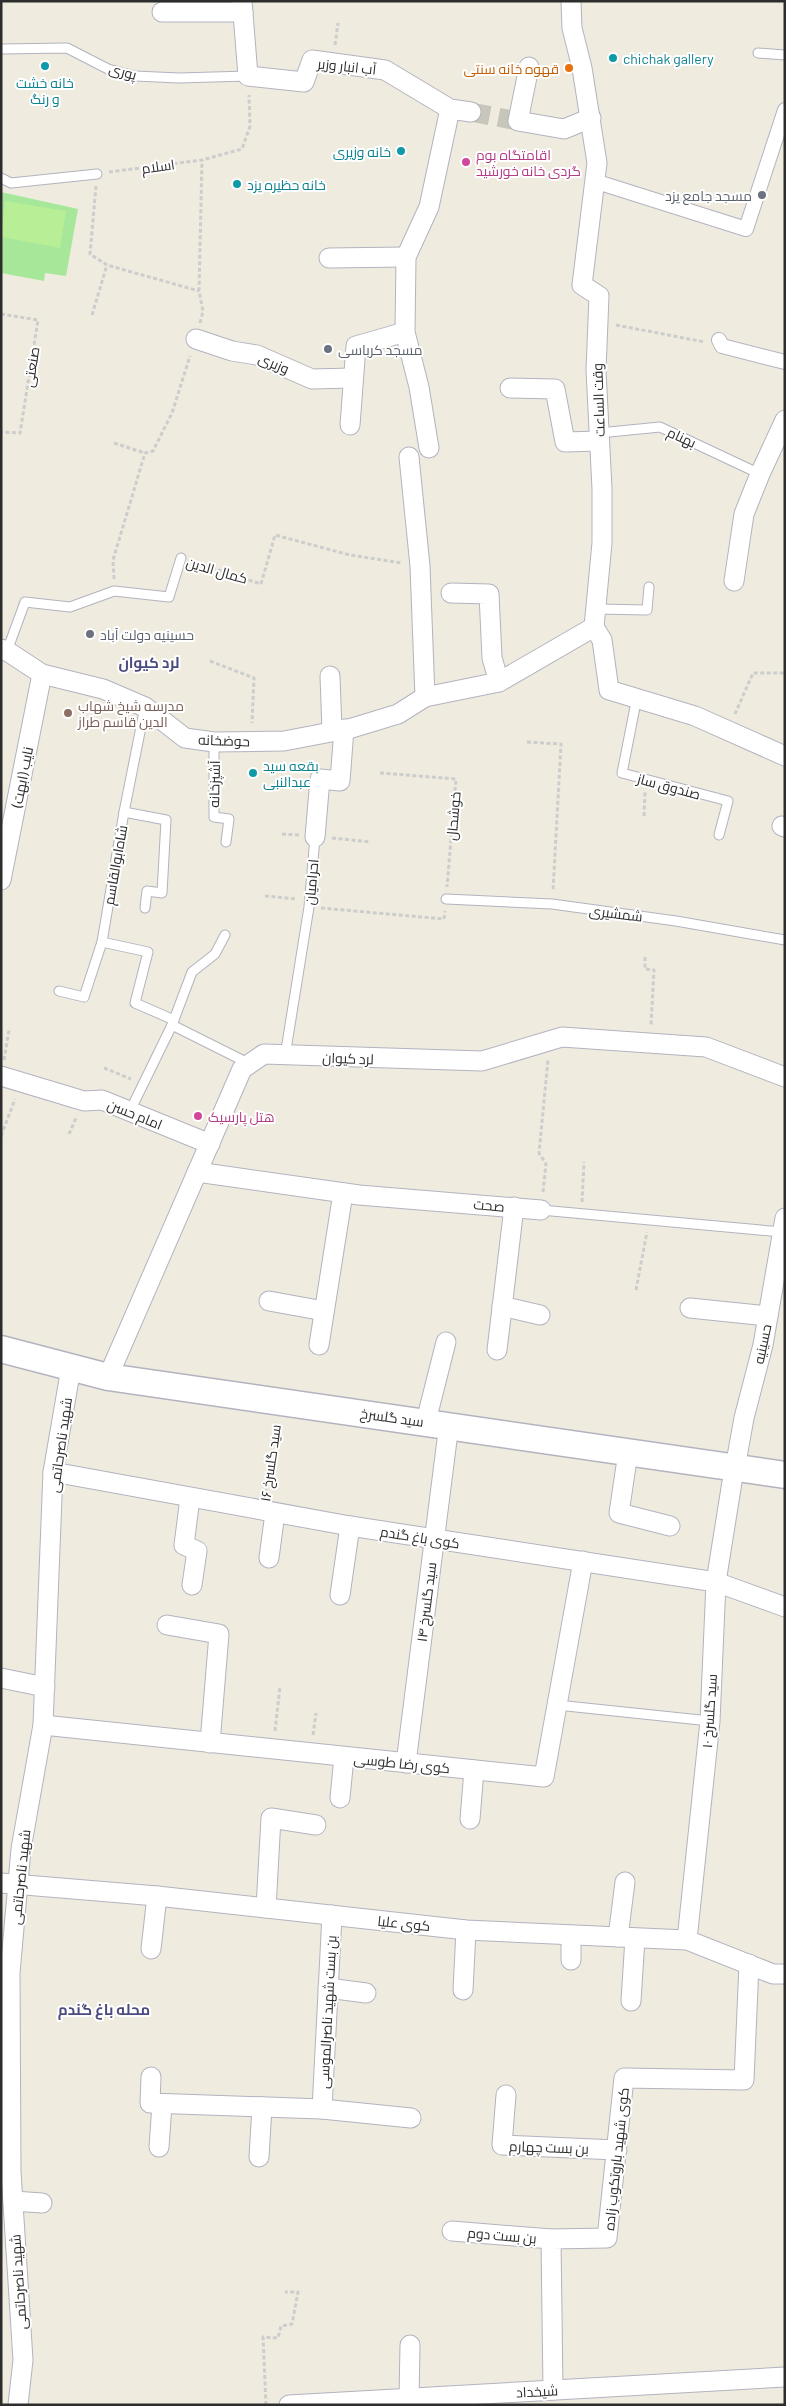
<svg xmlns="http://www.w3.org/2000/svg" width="786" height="2406" viewBox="0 0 786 2406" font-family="Barlow,Cairo,sans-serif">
  <rect width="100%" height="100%" fill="#efebdf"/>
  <polygon fill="#a6e79a" points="1,192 78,209 66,276 45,273 44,281 1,273"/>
  <polygon fill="#b8ee95" points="5,201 66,211 60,248 1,237"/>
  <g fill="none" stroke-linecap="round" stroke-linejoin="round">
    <polyline stroke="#c8c5bb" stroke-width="19" stroke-dasharray="19 9" stroke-linecap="butt" points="471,112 518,121"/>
    <g stroke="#b3b3c0" stroke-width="11">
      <g id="service">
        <polyline points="1,49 67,48 108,69 135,76 179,78 248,76"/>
        <polyline points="758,53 785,55"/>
        <polyline points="1,178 11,183 97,174"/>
        <polyline points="599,433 660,427 760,474"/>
        <polyline points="596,609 647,610 649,587"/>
        <polyline points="7,651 25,602 70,607 114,591 169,597 181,558"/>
        <polyline points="637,697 622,773 728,801 719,835"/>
        <polyline points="214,742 214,817 229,819 226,842"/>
        <polyline points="124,812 166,820 162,893 147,891 145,908"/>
        <polyline points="446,899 552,904 676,921 785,940"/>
        <polyline points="102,942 148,952 135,1003 174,1020"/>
        <polyline points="59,991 84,997 102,942 124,812 145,707"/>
        <polyline points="172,1025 250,1064"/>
        <polyline points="285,1056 309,907 315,837"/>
        <polyline points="130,1111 172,1025 192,972 215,954 225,935"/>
        <polyline points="541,1210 782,1232"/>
        <polyline points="557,1705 710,1721"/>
      </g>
    </g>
    <g stroke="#b3b3c0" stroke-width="16">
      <g id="pedestrian">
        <polyline points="594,181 746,229 785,110"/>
        <polyline points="719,340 722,346 785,362"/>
      </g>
    </g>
    <g stroke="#b3b3c0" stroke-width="21">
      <g id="minor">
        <polyline points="242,1 248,76 304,82 312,60 385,70 450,109 471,112"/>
        <polyline points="162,12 243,12"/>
        <polyline points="529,67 518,121 564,129 591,118"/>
        <polyline points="329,258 406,257"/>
        <polyline points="196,339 232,351 257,355 312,379 352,378"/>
        <polyline points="510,388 555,389 565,442 599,441"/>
        <polyline points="350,425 356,346 405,332"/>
        <polyline points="429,448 419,387 405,332 406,257 429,207 450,109"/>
        <polyline points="409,457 420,566 425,697"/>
        <polyline points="734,581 744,514 760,474 785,420"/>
        <polyline points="451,593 489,594 492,658 499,682"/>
        <polyline points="594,627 602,640 609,690 695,716 785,756"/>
        <polyline points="1,649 7,651 42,674 103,689 145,707 185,738 214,742 284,741 352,728 398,714 425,697 499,682 594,627 602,543 602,489 596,370 599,296 582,285 597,163 582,68 572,28 571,1"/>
        <polyline points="330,676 332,731"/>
        <polyline points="782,826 785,827"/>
        <polyline points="315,837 320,779 340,781 344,729"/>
        <polyline points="1,880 42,674"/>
        <polyline points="1,1076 84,1101 102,1100 210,1144"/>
        <polyline points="197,1172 359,1195 541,1210"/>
        <polyline points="269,1301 324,1311"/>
        <polyline points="502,1306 540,1315"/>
        <polyline points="690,1308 768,1316"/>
        <polyline points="319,1345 343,1193"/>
        <polyline points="497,1350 514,1207"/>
        <polyline points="108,1377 242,1069 264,1054 482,1061 562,1037 706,1047 785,1077"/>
        <polyline points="426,1421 446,1342"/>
        <polyline points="626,1466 619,1513 670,1526"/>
        <polyline points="735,1468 744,1418 763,1345 785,1218"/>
        <polyline points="53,1472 350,1526 716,1582 785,1607"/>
        <polyline points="190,1498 184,1545 197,1551 192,1585"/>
        <polyline points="269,1558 275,1513"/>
        <polyline points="340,1595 350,1526"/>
        <polyline points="167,1625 219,1634 210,1743"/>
        <polyline points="1,1678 45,1687"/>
        <polyline points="43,1725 544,1777 583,1561"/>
        <polyline points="406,1763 447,1440"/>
        <polyline points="340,1798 344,1757"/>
        <polyline points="470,1819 474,1770"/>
        <polyline points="1,1883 157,1896 466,1930 687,1940 773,1974 785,1974"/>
        <polyline points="266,1908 271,1818 316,1825"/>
        <polyline points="618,1937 625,1882"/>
        <polyline points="687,1940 710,1721 716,1582 732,1482"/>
        <polyline points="151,1949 157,1896"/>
        <polyline points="571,1960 571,1935"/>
        <polyline points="328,1988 366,1993"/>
        <polyline points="463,1990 466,1930"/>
        <polyline points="631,2001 635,1938"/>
        <polyline points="151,2077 150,2103 322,2109 411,2118"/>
        <polyline points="506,2095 502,2145 617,2150"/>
        <polyline points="322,2109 332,1915"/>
        <polyline points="159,2147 162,2104"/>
        <polyline points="259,2157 262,2107"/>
        <polyline points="13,2201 42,2203"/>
        <polyline points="452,2231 551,2239"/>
        <polyline points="553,2390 551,2239 607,2238 624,2078 744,2080 749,1964"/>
        <polyline points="409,2398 410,2345"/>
        <polyline points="18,2405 23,2360 11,2172 10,1973 21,1849 43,1725 53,1472 71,1368"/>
        <polyline points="289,2405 785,2377"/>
      </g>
    </g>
    <g stroke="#b3b3c0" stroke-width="29">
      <polyline id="secondary" points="1,1349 108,1377 785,1475"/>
    </g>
    <g stroke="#cdcdcd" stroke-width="3" stroke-dasharray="4 2.5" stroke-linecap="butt">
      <polyline points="335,45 338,23"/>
      <polyline points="109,172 202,160 242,149 250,126 249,95"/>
      <polyline points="96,186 90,254 107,265 199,291"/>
      <polyline points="1,314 38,320 20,433 1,432"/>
      <polyline points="92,315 107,265"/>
      <polyline points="200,323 203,311 199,291 202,160"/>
      <polyline points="616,325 705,342"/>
      <polyline points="114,443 145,453"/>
      <polyline points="193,562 261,584 275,535 350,555 402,563"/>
      <polyline points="114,579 113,560 145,453 153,451 172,413 190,356"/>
      <polyline points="210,661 254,678 252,723"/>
      <polyline points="735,714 753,673 785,673"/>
      <polyline points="527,742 561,744 553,891"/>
      <polyline points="380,773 456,779 447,887"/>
      <polyline points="644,816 645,792"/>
      <polyline points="282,834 299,835"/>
      <polyline points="332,838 371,842"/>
      <polyline points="265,896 297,899"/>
      <polyline points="321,908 444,919 445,911"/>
      <polyline points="645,957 645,969 654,970 651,1025"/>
      <polyline points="4,1060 9,1030"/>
      <polyline points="104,1068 131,1079"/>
      <polyline points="69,1134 76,1118"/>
      <polyline points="1,1136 15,1099"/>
      <polyline points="543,1192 546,1164 539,1153 548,1060"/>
      <polyline points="582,1202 584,1162"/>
      <polyline points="636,1290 647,1232"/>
      <polyline points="266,1493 276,1422"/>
      <polyline points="275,1731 280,1687"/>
      <polyline points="313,1735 316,1713"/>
      <polyline points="266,2405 263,2337 278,2338 281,2326 292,2324 298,2292 285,2292"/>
    </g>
    <use href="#service" stroke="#fff" stroke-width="9"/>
    <use href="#pedestrian" stroke="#fff" stroke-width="14"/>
    <use href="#minor" stroke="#fff" stroke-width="19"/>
    <use href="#secondary" stroke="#fff" stroke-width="26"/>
  </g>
  <g fill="#0f9aa8" stroke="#fff" stroke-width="2">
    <circle cx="613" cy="58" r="5"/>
    <circle cx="45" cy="66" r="5"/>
    <circle cx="401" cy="151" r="5"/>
    <circle cx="237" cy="184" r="5"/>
    <circle cx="253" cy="773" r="5"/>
  </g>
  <circle fill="#e8710a" stroke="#fff" stroke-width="2" cx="569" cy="68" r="5"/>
  <g fill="#d1479c" stroke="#fff" stroke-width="2">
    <circle cx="466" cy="162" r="5"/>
    <circle cx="198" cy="1116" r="5"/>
  </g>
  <g fill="#6b7280" stroke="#fff" stroke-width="2">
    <circle cx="762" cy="195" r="5"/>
    <circle cx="328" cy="349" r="5"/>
    <circle cx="90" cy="634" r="5"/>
  </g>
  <circle fill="#8d6e63" stroke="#fff" stroke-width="2" cx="68" cy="713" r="5"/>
  <g text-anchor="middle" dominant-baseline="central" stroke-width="4" stroke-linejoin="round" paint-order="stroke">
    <g font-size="14" fill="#0d838f" stroke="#fff" text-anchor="start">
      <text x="623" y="58">chichak gallery</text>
      <text x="45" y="82" text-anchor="middle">خانه خشت<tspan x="45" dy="16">و رنگ</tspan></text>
      <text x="391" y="151" text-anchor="end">خانه وزیری</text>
      <text x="247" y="184">خانه حظیره یزد</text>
      <text x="263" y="765">بقعه سید<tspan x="263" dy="16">عبدالنبی</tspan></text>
    </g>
    <g font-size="14" fill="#2d2d2d" stroke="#fff">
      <text transform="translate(347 66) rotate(6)">آب انبار وزیر</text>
      <text transform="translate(123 71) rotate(15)">پوری</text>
      <text transform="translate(158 166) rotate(-8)">اسلام</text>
      <text transform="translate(274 363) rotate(23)">وزیری</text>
      <text transform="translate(31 367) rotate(-81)">صنعتی</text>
      <text transform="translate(598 400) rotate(-92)">وقت الساعت</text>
      <text transform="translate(682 437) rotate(25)">بهنام</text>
      <text transform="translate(217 570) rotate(16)">کمال الدین</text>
      <text transform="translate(224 740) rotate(2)">حوضخانه</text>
      <text transform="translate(22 777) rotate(-79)">نایب (ابهت)</text>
      <text transform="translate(214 784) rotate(-89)">آشپزخانه</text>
      <text transform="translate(669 786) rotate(15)">صندوق ساز</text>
      <text transform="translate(453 816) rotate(-85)">خوشحال</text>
      <text transform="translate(115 865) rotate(-80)">شاه‌ابوالقاسم</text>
      <text transform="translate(311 882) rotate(-85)">احرامیان</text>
      <text transform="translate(616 913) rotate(7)">شمشیری</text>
      <text transform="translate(348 1058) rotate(2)">لرد کیوان</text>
      <text transform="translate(135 1114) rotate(22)">امام حسن</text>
      <text transform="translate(489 1205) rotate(5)">صحت</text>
      <text transform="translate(762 1344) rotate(-78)">حسینیه</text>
      <text transform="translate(392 1417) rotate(8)">سید گلسرخ</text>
      <text transform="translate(60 1445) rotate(-82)">شهید ناصرحاتمی</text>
      <text transform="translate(270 1463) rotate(-82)">سید گلسرخ ۱۶</text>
      <text transform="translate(420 1537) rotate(9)">کوی باغ گندم</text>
      <text transform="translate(426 1602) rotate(-83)">سید گلسرخ ۱۴</text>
      <text transform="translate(709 1711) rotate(-86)">سید گلسرخ ۱۰</text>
      <text transform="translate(402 1763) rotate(6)">کوی رضا طوسی</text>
      <text transform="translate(20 1877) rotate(-84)">شهید ناصرحاتمی</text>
      <text transform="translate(404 1923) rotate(6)">کوی علیا</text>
      <text transform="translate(327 2012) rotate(-87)">بن بست شهید ناصرالموسی</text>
      <text transform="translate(549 2147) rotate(2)">بن بست چهارم</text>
      <text transform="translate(616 2159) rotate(-84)">کوی شهید باروتکوب زاده</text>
      <text transform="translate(502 2235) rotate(5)">بن بست دوم</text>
      <text transform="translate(18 2282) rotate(-94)">شهید ناصرحاتمی</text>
      <text transform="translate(537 2391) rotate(-3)">شیخداد</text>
    </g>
    <g font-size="14" fill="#c56008" stroke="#fff" text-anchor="end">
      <text x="559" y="68">قهوه خانه سنتی</text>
    </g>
    <g font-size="14" fill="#b23c85" stroke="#fff" text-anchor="start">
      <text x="476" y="154">اقامتگاه بوم<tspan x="476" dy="16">گردی خانه خورشید</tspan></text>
      <text x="208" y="1116">هتل پارسیک</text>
    </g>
    <g font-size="14" fill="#5b616d" stroke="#fff" text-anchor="start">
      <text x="752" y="195" text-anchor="end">مسجد جامع یزد</text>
      <text x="338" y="349">مسجد کرباسی</text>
      <text x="100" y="634">حسینیه دولت آباد</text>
    </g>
    <g font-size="14" fill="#785e54" stroke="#fff" text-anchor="start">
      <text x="78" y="705">مدرسه شیخ شهاب<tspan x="78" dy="16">الدین قاسم طراز</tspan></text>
    </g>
    <g font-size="15" font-weight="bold" fill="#4b4b80" stroke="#fff">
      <text x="149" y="662">لرد کیوان</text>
      <text x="104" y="2009">محله باغ گندم</text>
    </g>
  </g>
  <rect width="786" height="2406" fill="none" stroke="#2d2d2d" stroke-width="5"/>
</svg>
